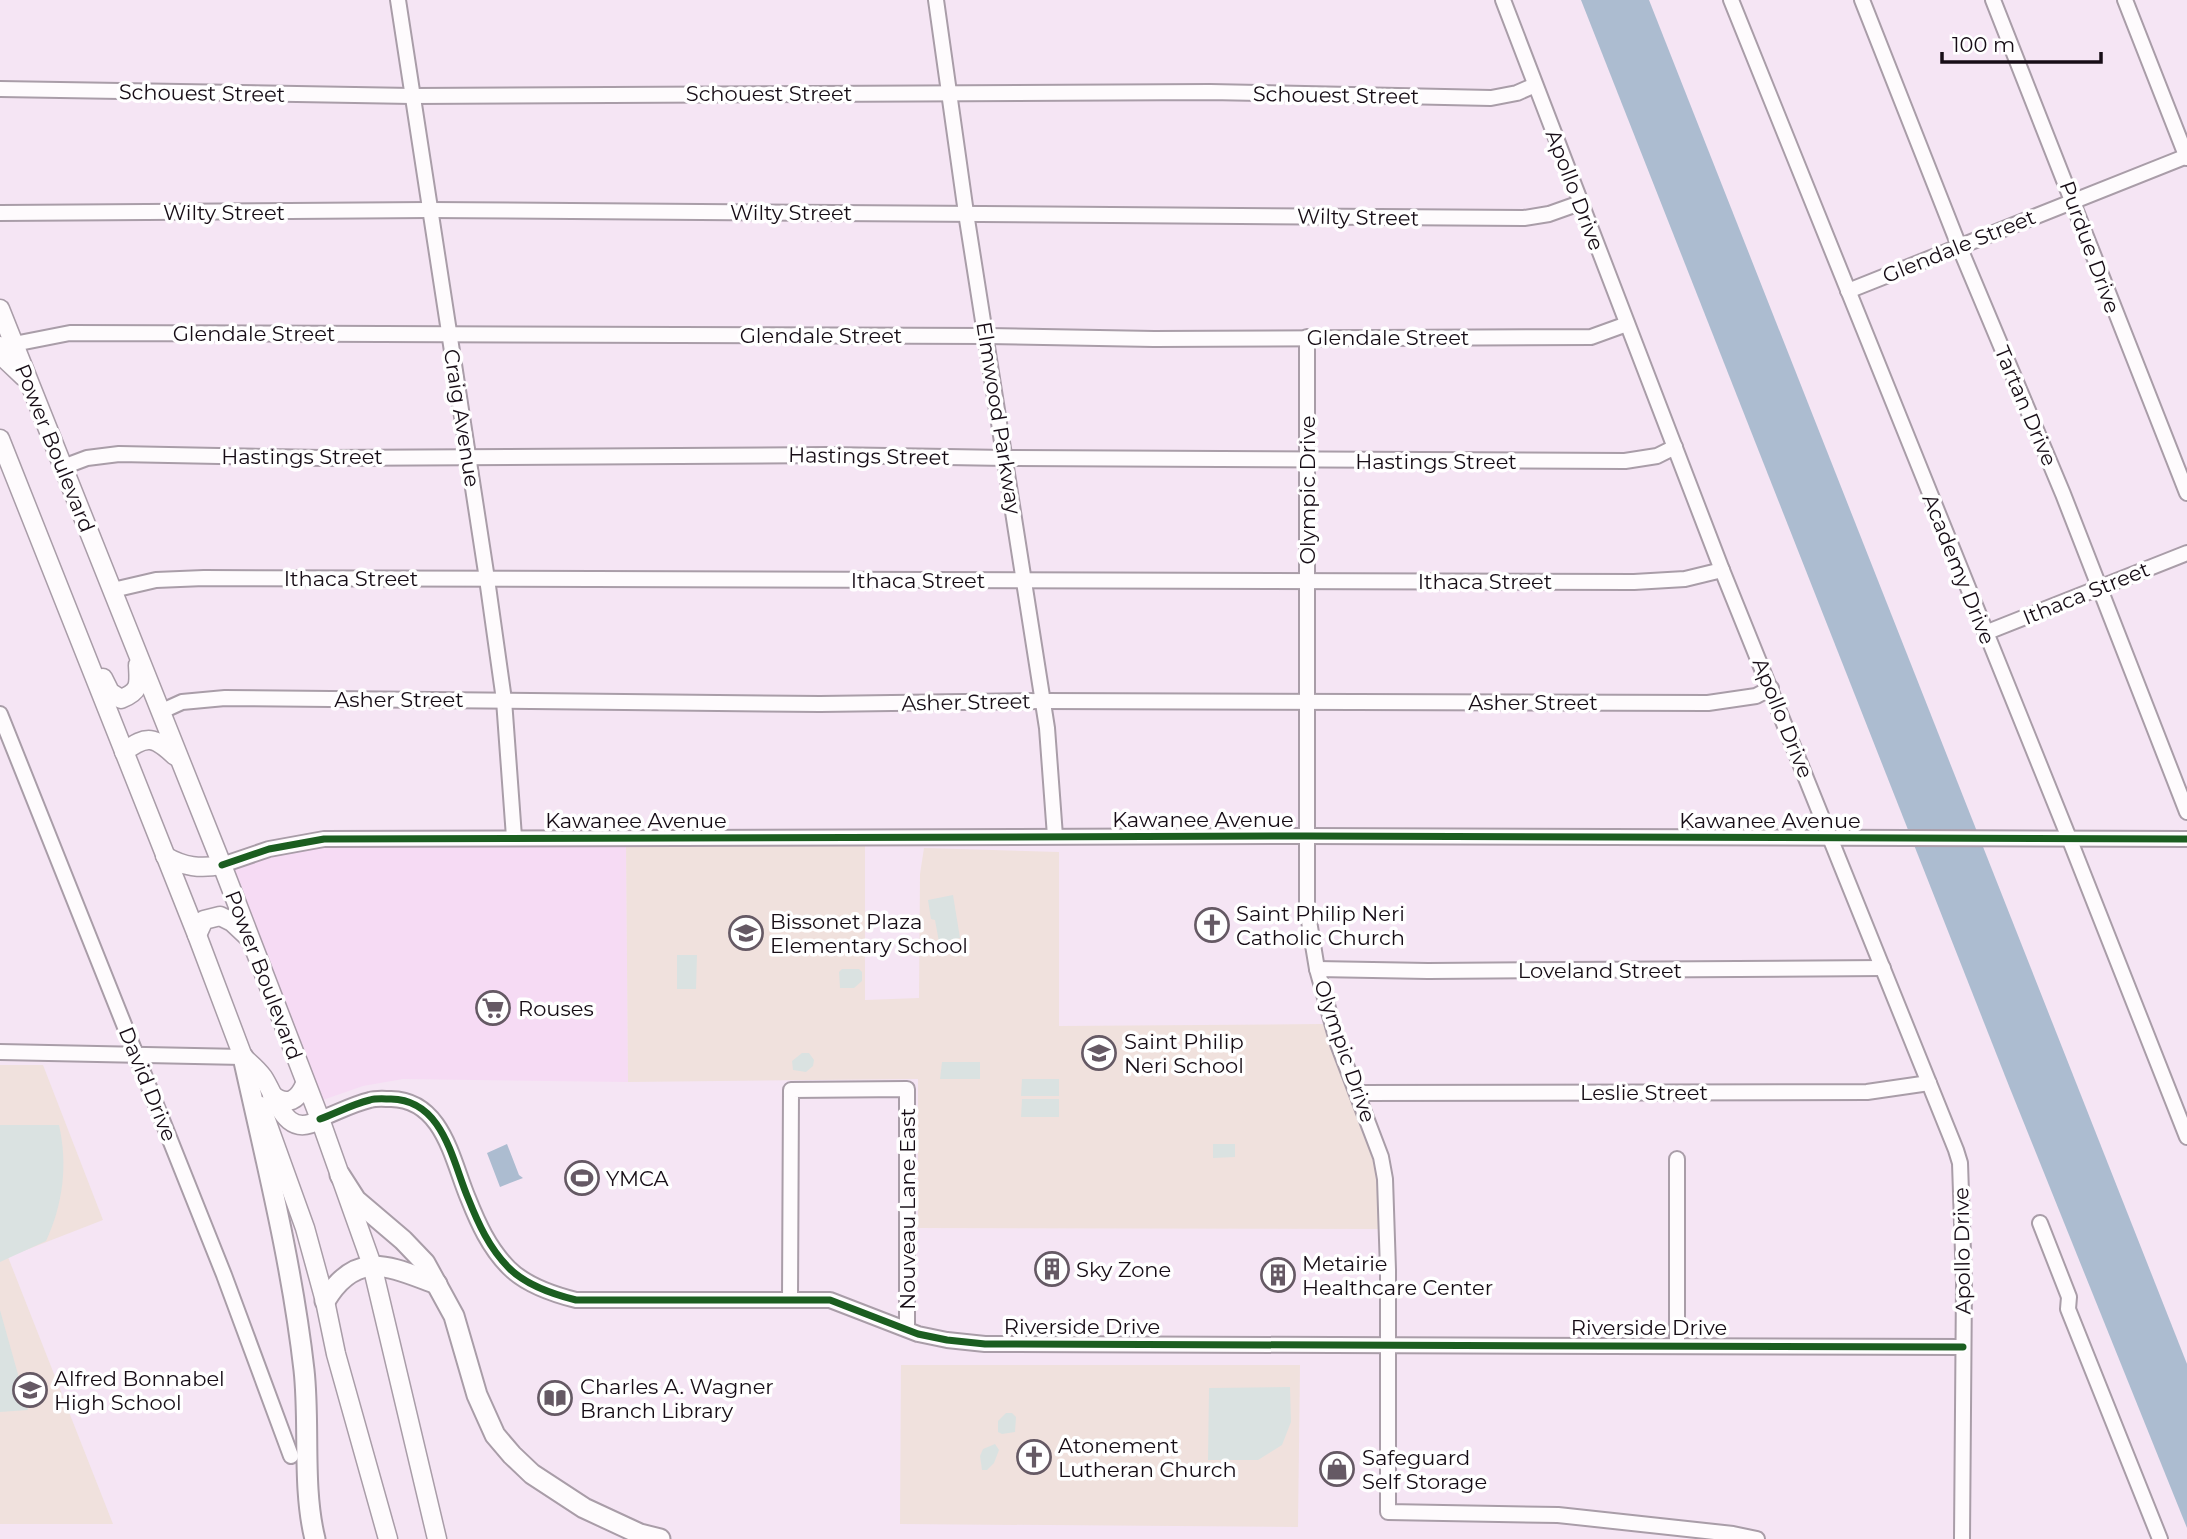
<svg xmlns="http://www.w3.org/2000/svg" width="2187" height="1539" viewBox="0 0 2187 1539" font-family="Montserrat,sans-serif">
  <rect width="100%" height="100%" fill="#f5e5f4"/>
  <polygon fill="#f6dbf4" points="626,842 628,1082 403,1079 363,1086 317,1102 227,869 262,857 309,846"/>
  <g fill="#f0e1dd">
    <polygon points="626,842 865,844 865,1000 919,998 920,874 924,848 1059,852 1059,1026 1323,1024 1379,1169 1378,1229 918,1228 918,1079 628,1082"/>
    <polygon points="0,1065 43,1065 103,1220 8,1257 113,1524 0,1524"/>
    <polygon points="901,1365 1300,1365 1298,1527 900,1524"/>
  </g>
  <g fill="#dae2e1">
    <polygon points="953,895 960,938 939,942 935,920 931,919 928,900"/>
    <polygon points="677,955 697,955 696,989 677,989"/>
    <polygon points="842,969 859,969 862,972 862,981 854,988 840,988 839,972"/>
    <polygon points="802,1053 809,1053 814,1060 813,1066 806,1072 793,1070 792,1061"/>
    <polygon points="942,1062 980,1062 980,1079 940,1079"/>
    <polygon points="1022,1079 1059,1079 1059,1096 1021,1096"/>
    <polygon points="1022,1099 1059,1099 1059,1117 1021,1117"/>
    <path d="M0,1125H59C68,1165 63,1204 46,1241L0,1262Z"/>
    <polygon points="1213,1144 1235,1144 1235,1157 1213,1158"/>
    <polygon points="0,1310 28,1410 0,1412"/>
    <polygon points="1290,1387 1291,1422 1282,1445 1258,1460 1208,1460 1209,1388"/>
    <polygon points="1006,1413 1012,1413 1016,1417 1015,1432 1002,1434 998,1432 998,1421"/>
    <polygon points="995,1444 999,1450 994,1463 987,1470 982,1470 980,1456 983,1449"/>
  </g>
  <g fill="#acbcd0">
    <polygon points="1581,0 1649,0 2187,1364 2187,1528 2009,1086"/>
    <polygon points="507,1144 519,1175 523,1178 500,1187 487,1153"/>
  </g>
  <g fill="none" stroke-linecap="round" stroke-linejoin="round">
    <g stroke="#a99da8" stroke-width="18">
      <g id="minor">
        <polyline points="398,0 487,579 504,700 514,837"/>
        <polyline points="936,0 966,213 1047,728 1055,836"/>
        <polyline points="1503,0 1722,570 1956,1150 1960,1163 1964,1283 1962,1539"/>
        <polyline points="1731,0 2069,838 2187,1137"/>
        <polyline points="1862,0 1959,246 2063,494 2187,812"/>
        <path d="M1993,0C2059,164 2121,329 2187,493"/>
        <polyline points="2125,0 2187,158"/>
        <polyline points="0,89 412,96 1210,92 1491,98 1517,93 1535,85"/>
        <polyline points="0,213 429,210 1524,218 1549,214 1580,203"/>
        <polyline points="1848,291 2187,156"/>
        <polyline points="1307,337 1307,909 1317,969 1338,1044 1381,1157 1385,1179 1388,1270 1388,1512 1558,1515 1733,1534 1757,1539"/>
        <polyline points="14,344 70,333 987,336 1154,339 1591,337 1627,324"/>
        <polyline points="63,467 87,458 119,454 323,458 829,455 1006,458 1625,461 1657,456 1675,447"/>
        <polyline points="113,590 156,580 204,578 1634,582 1685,579 1722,570"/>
        <polyline points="1985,633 2187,553"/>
        <polyline points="160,712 182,702 225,698 820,704 1043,701 1708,703 1756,696 1771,688"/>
        <polyline points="0,714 224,1275 291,1456"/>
        <polyline points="222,865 269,849 324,839 1306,836 2187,839"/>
        <polyline points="1317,969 1428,971 1883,968"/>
        <polyline points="0,1052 243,1057"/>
        <polyline points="1358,1093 1867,1092 1929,1083"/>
        <path d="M320,1119C336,1113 353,1104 370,1100C376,1098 385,1099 391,1099C443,1100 452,1160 468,1198C478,1223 489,1248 509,1268C526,1285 552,1294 576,1300H830L918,1334L947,1340L985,1344L1963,1347"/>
        <polyline points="1677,1159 1677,1345"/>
        <polyline points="2040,1223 2069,1297 2068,1309 2160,1539"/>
        <polyline points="790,1300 791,1090 907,1089 907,1329"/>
      </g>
    </g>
    <g stroke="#a99da8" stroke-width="21">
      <g id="major">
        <polyline points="0,309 222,865 320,1119 372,1265 437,1539"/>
        <polyline points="0,346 6,360 24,377"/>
        <polyline points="0,439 197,935 248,1070"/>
        <path d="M103,678L110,692L121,699C141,691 139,684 138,665"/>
        <path d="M124,752C147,734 155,737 175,756"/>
        <path d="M165,856C184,867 200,869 222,865"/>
        <polyline points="197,935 204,920 220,916 232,922 248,937"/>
        <path d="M243,1057C250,1063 258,1070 263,1077C277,1098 285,1141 320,1119"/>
        <path d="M272,1095C288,1107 298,1100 305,1084"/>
        <polyline points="261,1106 305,1228 325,1301 336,1354 388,1539"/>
      </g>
    </g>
    <g stroke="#a99da8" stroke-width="23">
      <g id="highway">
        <path d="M243,1057C266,1161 292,1264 304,1370C310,1424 302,1487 315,1539"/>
        <polyline points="340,1175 356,1200 403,1240 425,1263 454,1316 477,1395 495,1435 512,1455 532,1474 584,1508 640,1534 660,1539"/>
        <path d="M325,1301C357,1248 390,1267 437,1284"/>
      </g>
    </g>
    <use href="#minor" stroke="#fefbfd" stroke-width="14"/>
    <use href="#major" stroke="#fefbfd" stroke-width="18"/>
    <use href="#highway" stroke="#fefbfd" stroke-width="19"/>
    <g stroke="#fff" stroke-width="11">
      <g id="cycleway">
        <polyline points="222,865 269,849 324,839 1306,836 2187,839"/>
        <path d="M320,1119C336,1113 353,1104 370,1100C376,1098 385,1099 391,1099C443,1100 452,1160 468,1198C478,1223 489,1248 509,1268C526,1285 552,1294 576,1300H830L918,1334L947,1340L985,1344L1963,1347"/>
      </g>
    </g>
    <use href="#cycleway" stroke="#1b5e20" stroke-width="7"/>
  </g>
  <defs>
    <g id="church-ring" transform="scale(1.75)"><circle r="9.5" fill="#fff" stroke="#655964" stroke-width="1.5"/><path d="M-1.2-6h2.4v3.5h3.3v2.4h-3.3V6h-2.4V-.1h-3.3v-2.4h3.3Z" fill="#655964"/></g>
    <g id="school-ring" transform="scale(1.75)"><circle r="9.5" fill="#fff" stroke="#655964" stroke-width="1.5"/><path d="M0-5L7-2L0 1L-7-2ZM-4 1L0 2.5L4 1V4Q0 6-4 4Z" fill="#655964"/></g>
    <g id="supermarket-ring" transform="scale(1.75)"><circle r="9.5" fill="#fff" stroke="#655964" stroke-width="1.5"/><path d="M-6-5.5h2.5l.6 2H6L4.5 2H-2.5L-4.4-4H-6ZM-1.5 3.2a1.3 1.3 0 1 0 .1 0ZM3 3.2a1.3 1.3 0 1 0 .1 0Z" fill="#655964"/></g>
    <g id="stadium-ring" transform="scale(1.75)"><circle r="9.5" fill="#fff" stroke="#655964" stroke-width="1.5"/><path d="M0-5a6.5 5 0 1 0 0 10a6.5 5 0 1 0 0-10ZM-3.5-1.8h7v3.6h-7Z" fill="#655964"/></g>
    <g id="building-ring" transform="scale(1.75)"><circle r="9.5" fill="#fff" stroke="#655964" stroke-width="1.5"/><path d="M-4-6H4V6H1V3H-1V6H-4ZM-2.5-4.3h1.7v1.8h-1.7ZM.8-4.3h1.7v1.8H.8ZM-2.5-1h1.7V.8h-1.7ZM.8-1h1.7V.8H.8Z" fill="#655964"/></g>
    <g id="library-ring" transform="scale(1.75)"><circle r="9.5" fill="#fff" stroke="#655964" stroke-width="1.5"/><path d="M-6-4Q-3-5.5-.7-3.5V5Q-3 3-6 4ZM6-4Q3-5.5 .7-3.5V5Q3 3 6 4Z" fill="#655964"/></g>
    <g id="shop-ring" transform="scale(1.75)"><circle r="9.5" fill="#fff" stroke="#655964" stroke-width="1.5"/><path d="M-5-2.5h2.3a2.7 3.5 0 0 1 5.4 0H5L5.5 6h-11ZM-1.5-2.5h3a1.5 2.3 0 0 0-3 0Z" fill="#655964"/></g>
  </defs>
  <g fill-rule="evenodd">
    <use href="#church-ring" x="1212" y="925"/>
    <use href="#school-ring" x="746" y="933"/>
    <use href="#supermarket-ring" x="493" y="1008"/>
    <use href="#school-ring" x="1099" y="1053"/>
    <use href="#stadium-ring" x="582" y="1178"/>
    <use href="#building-ring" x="1052" y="1269"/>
    <use href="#building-ring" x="1278" y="1275"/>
    <use href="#school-ring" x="30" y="1390"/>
    <use href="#library-ring" x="555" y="1398"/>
    <use href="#church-ring" x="1034" y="1457"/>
    <use href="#shop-ring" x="1337" y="1469"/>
  </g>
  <g text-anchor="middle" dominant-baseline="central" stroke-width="7" stroke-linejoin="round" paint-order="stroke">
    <g font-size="21" fill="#170d16" stroke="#fff">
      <text transform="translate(202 93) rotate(1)">Schouest Street</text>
      <text x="769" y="93">Schouest Street</text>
      <text transform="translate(1336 95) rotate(1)">Schouest Street</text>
      <text transform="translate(1575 190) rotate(69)">Apollo Drive</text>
      <text x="224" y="212">Wilty Street</text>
      <text x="791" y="212">Wilty Street</text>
      <text transform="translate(1358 217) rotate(1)">Wilty Street</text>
      <text transform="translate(1959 246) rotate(-22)">Glendale Street</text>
      <text transform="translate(2090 247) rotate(70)">Purdue Drive</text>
      <text x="254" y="333">Glendale Street</text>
      <text x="821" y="335">Glendale Street</text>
      <text x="1388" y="337">Glendale Street</text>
      <text transform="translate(2026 406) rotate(67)">Tartan Drive</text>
      <text transform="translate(462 418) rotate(81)">Craig Avenue</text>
      <text transform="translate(999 418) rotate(81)">Elmwood Parkway</text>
      <text transform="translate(55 448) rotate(68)">Power Boulevard</text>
      <text x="302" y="456">Hastings Street</text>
      <text transform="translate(869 456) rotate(1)">Hastings Street</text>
      <text x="1436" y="461">Hastings Street</text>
      <text transform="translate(1307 490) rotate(-90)">Olympic Drive</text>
      <text transform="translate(1959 569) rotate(68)">Academy Drive</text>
      <text x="351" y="578">Ithaca Street</text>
      <text x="918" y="580">Ithaca Street</text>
      <text x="1485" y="581">Ithaca Street</text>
      <text transform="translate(2086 593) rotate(-22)">Ithaca Street</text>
      <text x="399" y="699">Asher Street</text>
      <text transform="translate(966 702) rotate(-1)">Asher Street</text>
      <text x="1533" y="702">Asher Street</text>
      <text transform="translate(1783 718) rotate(68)">Apollo Drive</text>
      <text x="1203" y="819">Kawanee Avenue</text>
      <text x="636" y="820">Kawanee Avenue</text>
      <text x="1770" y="820">Kawanee Avenue</text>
      <text x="1600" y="970">Loveland Street</text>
      <text transform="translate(264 975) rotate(69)">Power Boulevard</text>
      <text transform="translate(1345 1051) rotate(71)">Olympic Drive</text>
      <text transform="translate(148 1084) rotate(68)">David Drive</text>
      <text x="1644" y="1092">Leslie Street</text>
      <text transform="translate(907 1209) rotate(-90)">Nouveau Lane East</text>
      <text transform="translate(1962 1251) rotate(-91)">Apollo Drive</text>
      <text x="1082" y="1326">Riverside Drive</text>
      <text x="1649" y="1327">Riverside Drive</text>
    </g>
    <g font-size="21" fill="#170d16" stroke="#fff" text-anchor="start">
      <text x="1236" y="913">Saint Philip Neri<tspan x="1236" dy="24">Catholic Church</tspan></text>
      <text x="770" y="921">Bissonet Plaza<tspan x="770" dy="24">Elementary School</tspan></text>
      <text x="518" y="1008">Rouses</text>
      <text x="1124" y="1041">Saint Philip<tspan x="1124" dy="24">Neri School</tspan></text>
      <text x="606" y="1178">YMCA</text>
      <text x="1302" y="1263">Metairie<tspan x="1302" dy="24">Healthcare Center</tspan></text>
      <text x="1076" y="1269">Sky Zone</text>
      <text x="54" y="1378">Alfred Bonnabel<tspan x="54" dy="24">High School</tspan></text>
      <text x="580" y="1386">Charles A. Wagner<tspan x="580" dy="24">Branch Library</tspan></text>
      <text x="1058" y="1445">Atonement<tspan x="1058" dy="24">Lutheran Church</tspan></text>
      <text x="1362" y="1457">Safeguard<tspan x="1362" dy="24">Self Storage</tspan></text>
    </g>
  </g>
  <path d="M1942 52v10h159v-10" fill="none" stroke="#170d16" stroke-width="3.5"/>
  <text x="1952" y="52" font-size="21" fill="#170d16" stroke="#ffffff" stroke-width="5" paint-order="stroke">100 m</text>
</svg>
